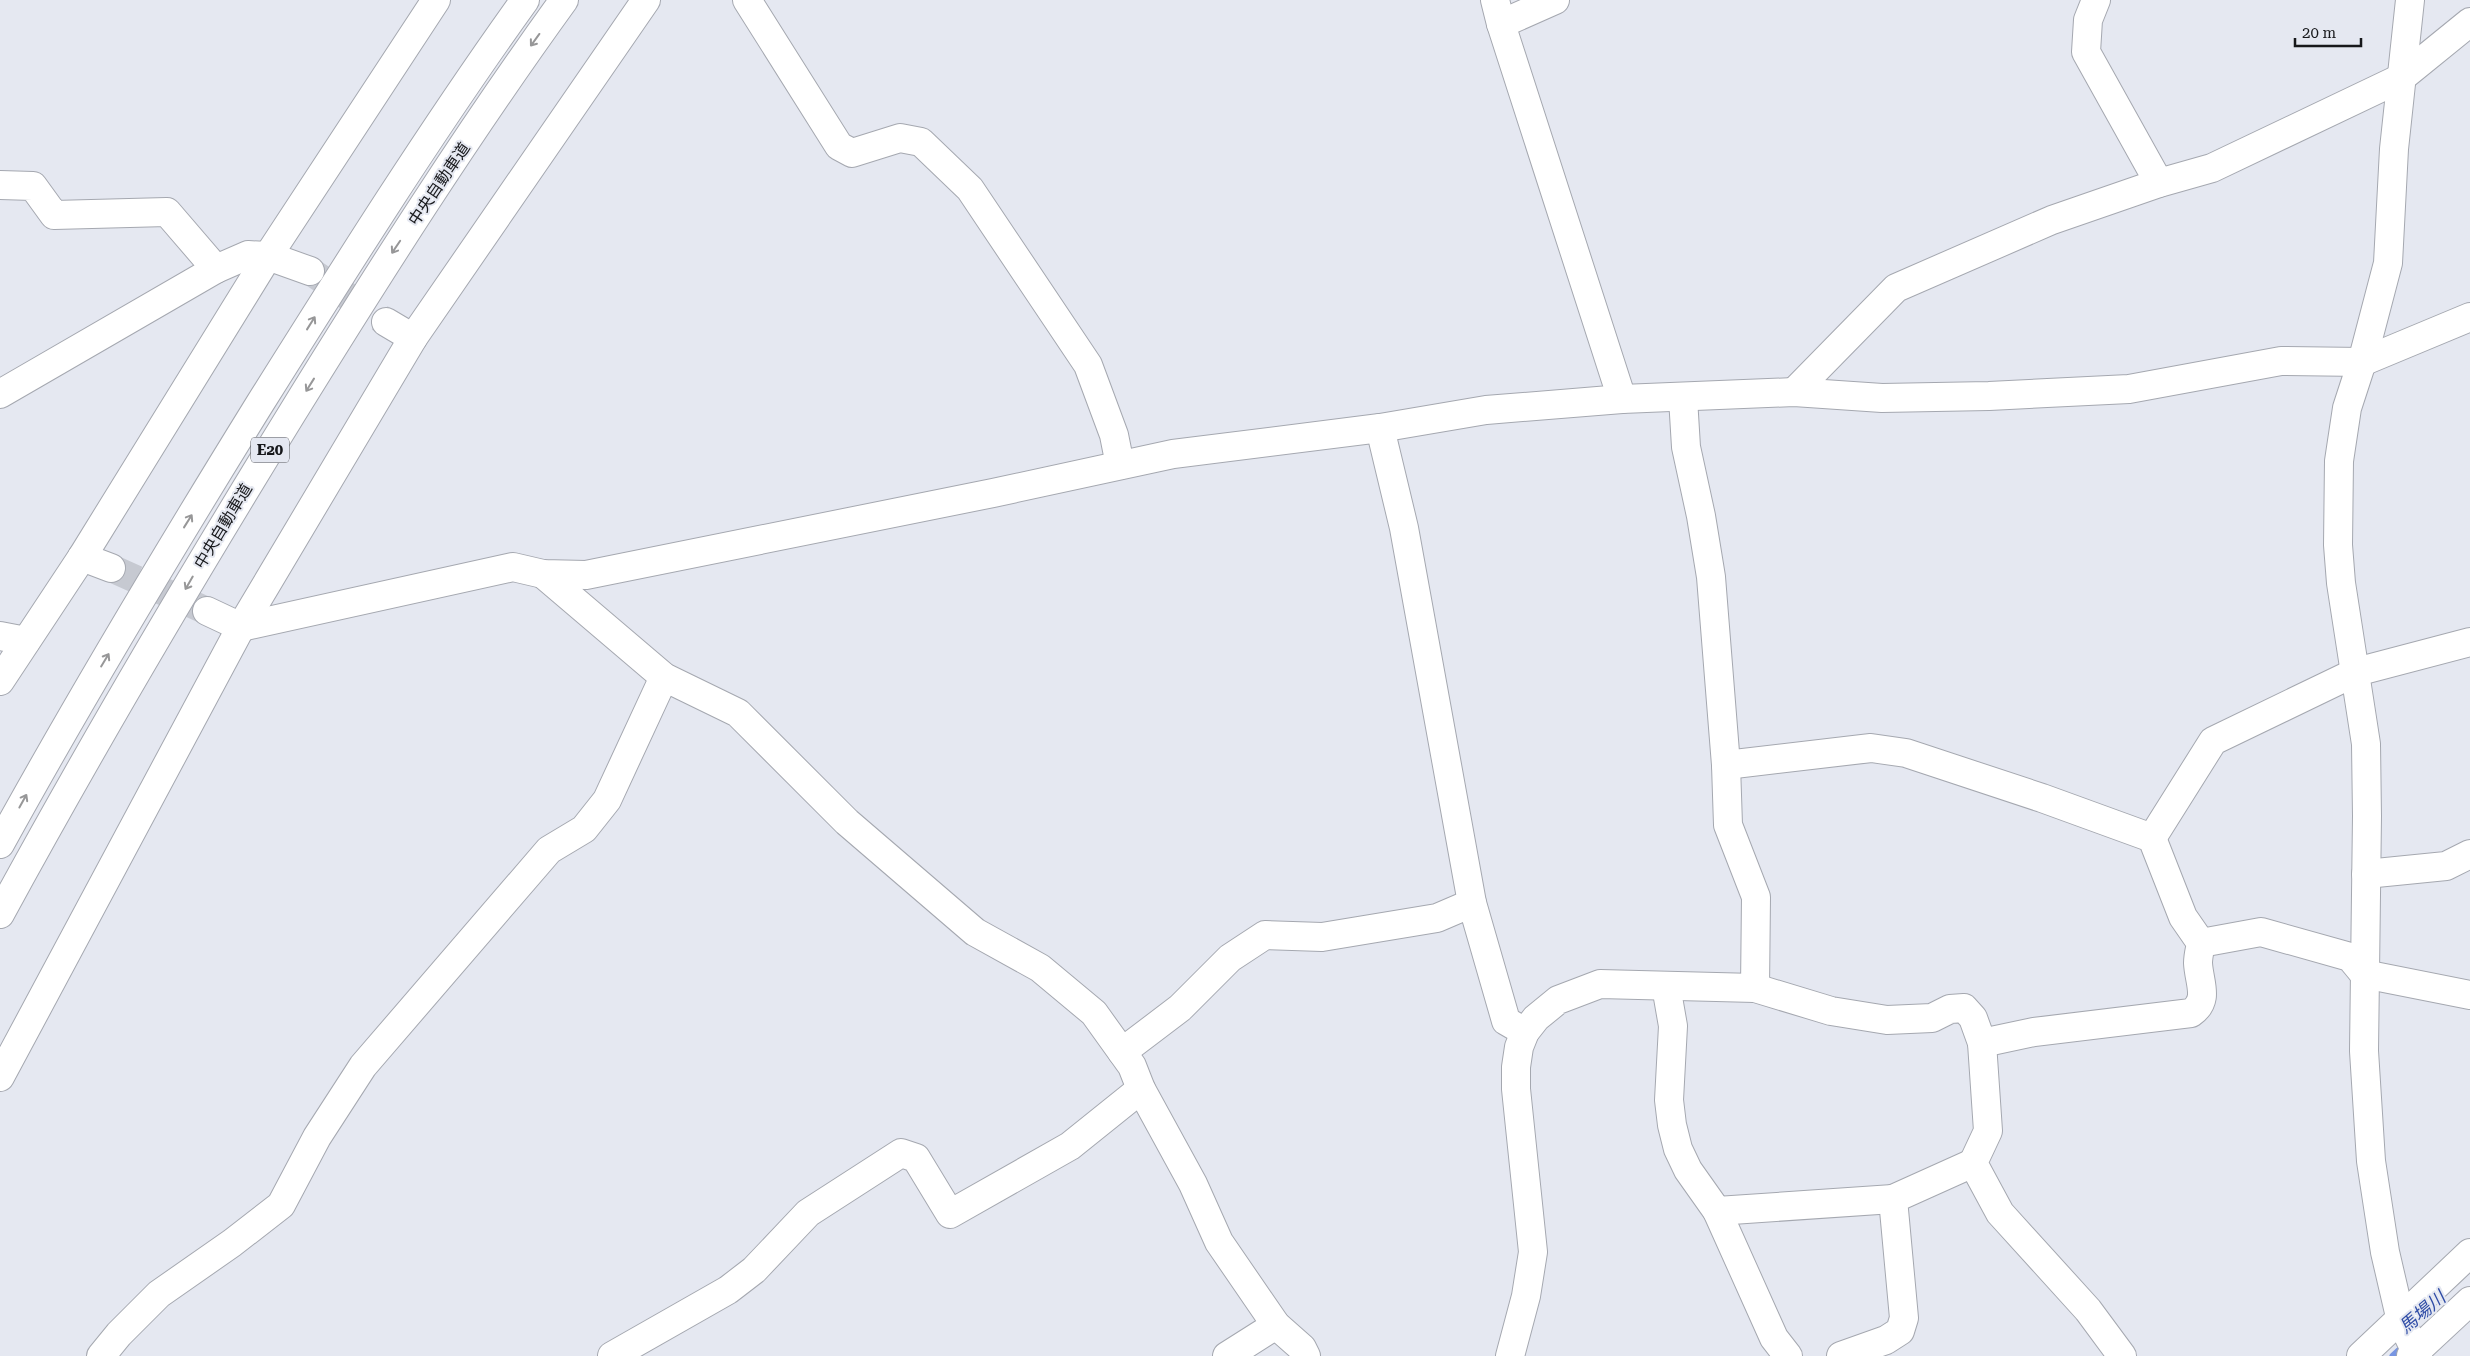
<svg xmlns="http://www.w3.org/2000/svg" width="2470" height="1356" viewBox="0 0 2470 1356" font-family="'Roboto Serif','Noto Sans JP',serif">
  <rect width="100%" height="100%" fill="#e5e8f1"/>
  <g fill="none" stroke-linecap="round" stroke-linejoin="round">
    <polyline stroke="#7795e2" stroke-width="7" points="2393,1356 2405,1345"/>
    <g stroke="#c6c9d1" stroke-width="28" stroke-dasharray="28 14" stroke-linecap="butt">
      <polyline points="310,271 386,322"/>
      <polyline points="111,568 207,611"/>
    </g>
    <g stroke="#a5a8b0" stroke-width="30">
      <g id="minor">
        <polyline points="747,0 839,146 852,153 900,138 921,142 970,189 1088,365 1114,435 1120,465"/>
        <polyline points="1495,0 1501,24 1622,399"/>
        <polyline points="2096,0 2088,20 2086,52 2159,183"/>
        <polyline points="2410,0 2394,149 2388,263 2362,362 2347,408 2339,461 2338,545 2341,583 2366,744 2367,816 2364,1051 2371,1161 2385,1252 2401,1321 2418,1356"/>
        <polyline points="1501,24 1555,0"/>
        <polyline points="0,185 33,186 54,215 167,212 216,269 248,255 268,256 310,271"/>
        <polyline points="386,322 413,338"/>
        <polyline points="1794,392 1896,288 2052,220 2159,183 2212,168 2401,78 2470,22"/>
        <polyline points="0,394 216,269"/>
        <polyline points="1683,398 1686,447 1701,516 1711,577 1726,765 1728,825 1756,897 1755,988"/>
        <polyline points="1380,428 1404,528 1472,903 1506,1021 1525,1032"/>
        <polyline points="82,557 111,568"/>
        <polyline points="543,574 664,677 738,713 847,822 975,932 1040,968 1094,1013 1132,1066 1141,1089 1193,1184 1219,1242 1276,1325 1302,1348 1306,1356"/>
        <polyline points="207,611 241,627 513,567 543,574 586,575 993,493 1173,454 1380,428 1486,410 1622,399 1794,392 1882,398 1989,396 2129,389 2281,361 2362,362 2470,317"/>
        <polyline points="0,636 26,641"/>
        <polyline points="0,681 82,557 268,256 436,0"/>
        <path d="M1726,765L1871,748L1906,753L2042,798L2152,838L2183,917L2201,943C2200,949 2198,956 2198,963C2199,983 2210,1000 2191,1013L2034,1032L1982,1043"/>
        <polyline points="2152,838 2213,741 2356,672 2470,642"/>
        <polyline points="2366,874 2446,866 2470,854"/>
        <polyline points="2201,943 2261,932 2350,957 2364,974 2470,995"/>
        <polyline points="1666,986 1673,1026 1669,1100 1672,1125 1678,1149 1688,1170 1717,1211 1774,1338 1788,1356"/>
        <polyline points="1122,1052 1180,1008 1230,958 1265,935 1322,937 1437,918 1472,903"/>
        <polyline points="0,1077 241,627 413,338 646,0"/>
        <polyline points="1717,1211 1893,1199"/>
        <polyline points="101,1356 119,1334 159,1294 232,1243 281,1205 317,1137 363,1066 549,850 584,829 607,800 664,677"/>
        <polyline points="612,1356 728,1290 754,1270 808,1213 901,1153 916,1158 950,1214 1070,1146 1141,1089"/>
        <polyline points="1227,1356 1276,1325"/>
        <polyline points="1510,1356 1526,1296 1533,1252 1516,1089 1516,1067 1519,1047 1525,1032 1536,1018 1558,1000 1600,984 1755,988 1831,1011 1887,1020 1932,1018 1950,1009 1964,1008 1973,1018 1982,1043 1988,1131 1973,1163 2000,1213 2088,1310 2122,1356"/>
        <polyline points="1841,1356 1886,1340 1900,1331 1904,1318 1893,1199 1973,1163"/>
        <polyline points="2361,1356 2470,1253"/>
        <polyline points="2411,1356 2470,1301"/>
      </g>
    </g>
    <g stroke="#a5a8b0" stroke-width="30">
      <g id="highway">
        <path d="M0,844C82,695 170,549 259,405C345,268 431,131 525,0"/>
        <path d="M0,914C92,745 190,579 291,415C378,274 467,134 564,0"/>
      </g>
    </g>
    <use href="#minor" stroke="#fff" stroke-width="28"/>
    <use href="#highway" stroke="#fff" stroke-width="28"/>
  </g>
  <defs><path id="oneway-shaft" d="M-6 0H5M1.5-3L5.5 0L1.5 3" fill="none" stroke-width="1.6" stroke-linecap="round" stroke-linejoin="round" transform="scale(1.25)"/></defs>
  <g stroke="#979798">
    <use href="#oneway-shaft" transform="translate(535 40) rotate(126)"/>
    <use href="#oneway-shaft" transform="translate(396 247) rotate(124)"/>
    <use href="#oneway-shaft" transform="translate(311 323) rotate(-58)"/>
    <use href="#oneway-shaft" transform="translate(310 385) rotate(122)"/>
    <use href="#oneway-shaft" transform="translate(188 521) rotate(-58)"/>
    <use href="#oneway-shaft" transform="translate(189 583) rotate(120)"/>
    <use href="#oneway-shaft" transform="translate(105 660) rotate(-59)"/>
    <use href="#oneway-shaft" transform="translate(23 801) rotate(-61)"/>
  </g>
  <g text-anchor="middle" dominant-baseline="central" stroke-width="4" stroke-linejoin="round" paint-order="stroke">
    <rect fill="#e5e8f1" stroke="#55565b" stroke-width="1" x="251" y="437.5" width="38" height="25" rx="4"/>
    <g font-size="15" font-weight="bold" fill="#17181b">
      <text x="270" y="450">E20</text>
    </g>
    <g font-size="16" fill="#17181b" stroke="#e5e8f1">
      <text transform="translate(439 184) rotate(-56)">中央自動車道</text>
      <text transform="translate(223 526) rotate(-59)">中央自動車道</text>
    </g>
    <g font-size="18" font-style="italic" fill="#2f4ca6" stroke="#e5e8f1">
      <text transform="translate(2422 1312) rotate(-40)">馬場川</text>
    </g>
  </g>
  <path d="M2295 38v8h66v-8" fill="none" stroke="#17181b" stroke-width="2.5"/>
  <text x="2302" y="38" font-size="15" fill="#17181b" stroke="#e5e8f1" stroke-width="4" paint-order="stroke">20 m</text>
</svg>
